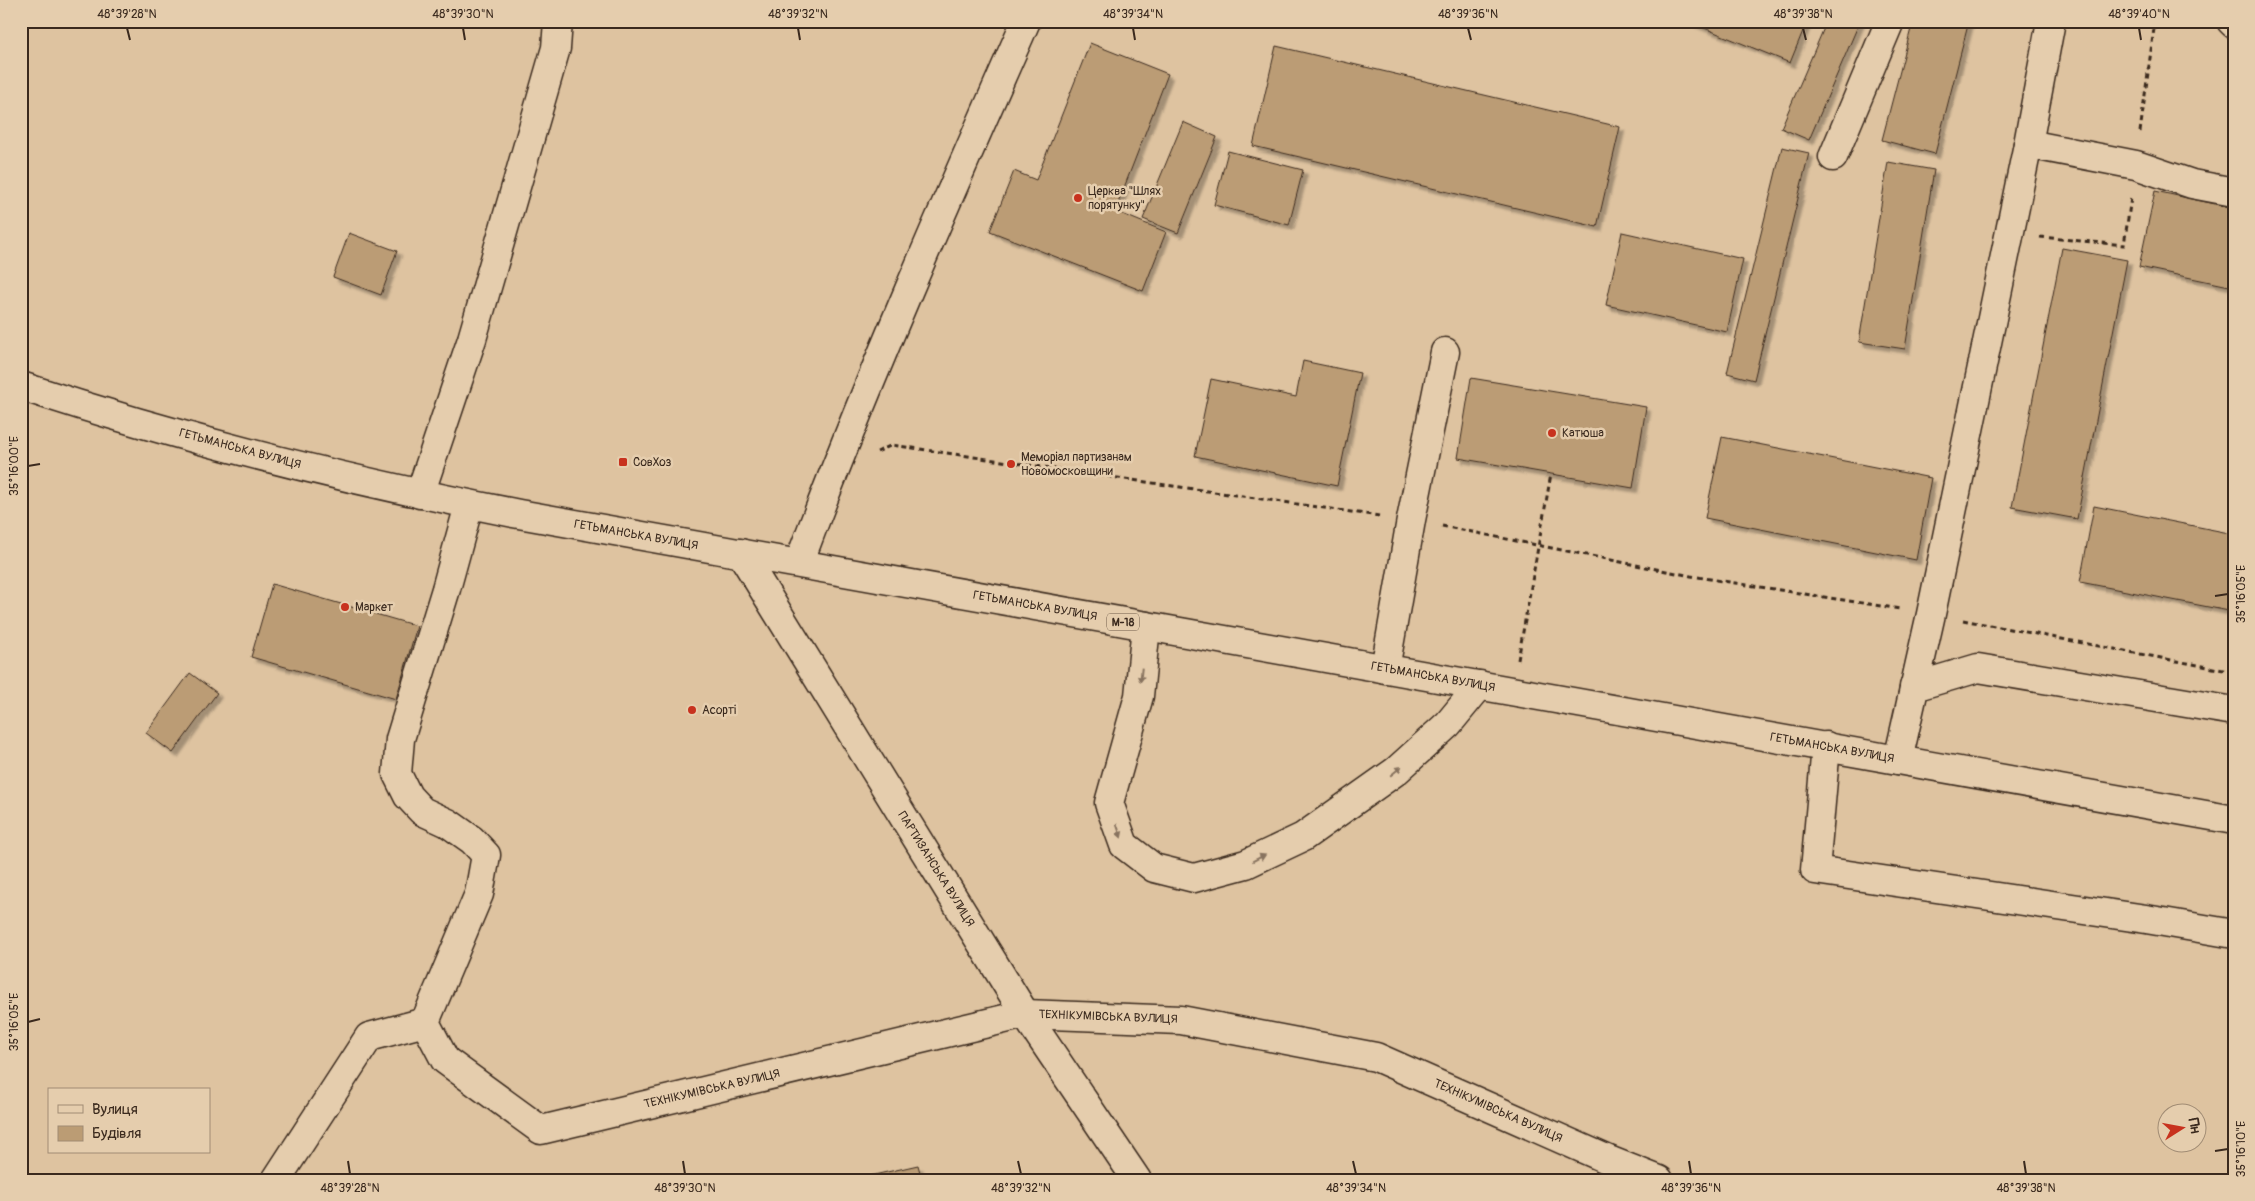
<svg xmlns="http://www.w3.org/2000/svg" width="2255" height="1201" viewBox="0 0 2255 1201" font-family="Pangolin,sans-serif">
  <defs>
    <filter id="shadow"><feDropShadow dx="4.5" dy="4.5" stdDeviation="1" flood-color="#0004"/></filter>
  </defs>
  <rect width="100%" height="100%" fill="#dec3a0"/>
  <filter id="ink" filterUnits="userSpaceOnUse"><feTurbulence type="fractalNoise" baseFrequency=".02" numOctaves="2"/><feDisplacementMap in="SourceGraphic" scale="10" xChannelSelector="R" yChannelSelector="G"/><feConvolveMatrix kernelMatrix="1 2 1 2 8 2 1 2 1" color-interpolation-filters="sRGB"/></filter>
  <g filter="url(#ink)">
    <g fill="#bb9c74" stroke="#3b2a1e" filter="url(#shadow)">
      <polygon points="1687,21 1807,21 1790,63"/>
      <polygon points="1827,21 1860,21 1809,140 1781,128"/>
      <polygon points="1913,21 1969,21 1935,154 1882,140"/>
      <polygon points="1090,43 1168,74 1115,211 1166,232 1143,291 990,231 1014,171 1036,180"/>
      <polygon points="1276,46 1620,127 1597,227 1253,146"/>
      <polygon points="1183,122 1217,137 1178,233 1143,219"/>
      <polygon points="1782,147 1809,153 1754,380 1727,373"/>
      <polygon points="1228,151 1303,170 1289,225 1214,205"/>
      <polygon points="1888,162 1934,170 1905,349 1859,342"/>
      <polygon points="2155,191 2234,208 2234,287 2139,267"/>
      <polygon points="1622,232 1743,259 1727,332 1606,305"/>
      <polygon points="349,233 397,251 381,295 333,277"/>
      <polygon points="2062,248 2127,260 2077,519 2012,507"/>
      <polygon points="1303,361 1360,373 1337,486 1195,456 1211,379 1296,397"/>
      <polygon points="1471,378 1646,407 1633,488 1458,458"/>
      <polygon points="1722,437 1931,478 1916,560 1705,518"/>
      <polygon points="2094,506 2234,534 2234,612 2080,582"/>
      <polygon points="272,584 417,626 396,699 251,657"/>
      <polygon points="190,673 217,693 173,753 146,733"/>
      <polygon points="918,1165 922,1180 852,1180"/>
    </g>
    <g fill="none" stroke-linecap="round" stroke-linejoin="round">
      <g stroke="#3b2a1e" stroke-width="31">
        <g id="minor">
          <polyline points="2231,21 2234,24"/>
          <polyline points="2028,144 2136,165 2192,184 2234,192"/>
          <polyline points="1833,157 1890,21"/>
          <polyline points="420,494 472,339 556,48 558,21"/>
          <polyline points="469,505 446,589 400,739 397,774 408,796 422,811 448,823 472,840 486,855 479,894 425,1022 445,1060 541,1130 1025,1014 1181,1020 1376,1057 1611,1161 1659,1180"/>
          <polyline points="741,553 1025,1014 1137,1180"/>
          <path d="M799,563C868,379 947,200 1026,21"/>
          <polyline points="1146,626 1139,696 1109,803 1124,845 1154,868 1194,878 1246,864 1303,837 1396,771 1448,724 1480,685"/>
          <polyline points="1385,669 1411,520 1445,352"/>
          <polyline points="1914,687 1978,668 2234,711"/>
          <polyline points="1826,746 1815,870 2146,919 2234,934"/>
          <polyline points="1898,760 1931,614 2028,144 2051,21"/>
          <polyline points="276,1180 369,1037 425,1022"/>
        </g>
      </g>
      <g stroke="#3b2a1e" stroke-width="31">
        <path id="highway" d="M21,386C184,440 351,481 519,514L2234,820"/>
      </g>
      <g stroke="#3b2a1e" stroke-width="3" stroke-dasharray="5 4" stroke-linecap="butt">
        <polyline points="2140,132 2155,21"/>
        <polyline points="2040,237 2124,245 2131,198"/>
        <polyline points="877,452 892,445 1379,516"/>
        <polyline points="1442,526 1691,576 1900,609"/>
        <polyline points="1963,620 2234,672"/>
        <polyline points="1518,660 1551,474"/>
      </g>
      <use href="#minor" stroke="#e5cdad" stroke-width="28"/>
      <use href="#highway" stroke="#e5cdad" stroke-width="28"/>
    </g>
    <defs><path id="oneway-solid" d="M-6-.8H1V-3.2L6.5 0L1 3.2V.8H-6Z" transform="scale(1.25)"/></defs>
    <g fill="#88735e">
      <use href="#oneway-solid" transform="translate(1141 675) rotate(96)"/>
      <use href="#oneway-solid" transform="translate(1396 771) rotate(-39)"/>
      <use href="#oneway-solid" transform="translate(1119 831) rotate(71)"/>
      <use href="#oneway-solid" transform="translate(1259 858) rotate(-26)"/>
    </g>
  </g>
  <path fill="none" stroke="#3b2a1e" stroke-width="2" d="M127,28L130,40M463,28L465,40M798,28L800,40M1133,28L1135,40M1468,28L1471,40M1803,28L1806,40M2139,28L2141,40M28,466L40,464M2215,596L2228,594M28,1022L40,1019M2215,1151L2228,1149M348,1161L350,1174M683,1161L685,1174M1018,1161L1021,1174M1353,1161L1356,1174M1689,1161L1691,1174M2024,1161L2026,1174"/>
  <g fill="#c8321e" stroke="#e5cdad" stroke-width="2">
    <circle cx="1078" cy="198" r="5"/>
    <circle cx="1552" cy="433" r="5"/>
    <rect x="618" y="457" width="10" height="10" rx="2.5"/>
    <circle cx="1011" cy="464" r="5"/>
    <circle cx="345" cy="607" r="5"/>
    <circle cx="692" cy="710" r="5"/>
  </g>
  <g text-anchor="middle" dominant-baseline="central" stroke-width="5" stroke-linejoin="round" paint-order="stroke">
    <rect fill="#e5cdad" stroke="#6e5b49" stroke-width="1" x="1107" y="613.5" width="32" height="17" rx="4"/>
    <g font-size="11" font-weight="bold" fill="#3b2a1e">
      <text x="1123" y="622">М-18</text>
    </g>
    <g font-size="12" fill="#3b2a1e" stroke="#e5cdad" text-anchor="start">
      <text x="1088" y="191">Церква "Шлях<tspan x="1088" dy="14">порятунку"</tspan></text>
      <text x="1562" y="433">Катюша</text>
      <text x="1021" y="457">Меморіал партизанам<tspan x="1021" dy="14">Новомосковщини</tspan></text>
      <text x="633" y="462">СовХоз</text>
      <text x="355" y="607">Маркет</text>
      <text x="702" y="710">Асорті</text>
    </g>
    <g font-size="12" fill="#3b2a1e" stroke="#e5cdad">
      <text transform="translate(240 449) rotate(15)">ГЕТЬМАНСЬКА ВУЛИЦЯ</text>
      <text transform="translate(636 535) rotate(10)">ГЕТЬМАНСЬКА ВУЛИЦЯ</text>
      <text transform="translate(1035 606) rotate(10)">ГЕТЬМАНСЬКА ВУЛИЦЯ</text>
      <text transform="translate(1433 677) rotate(10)">ГЕТЬМАНСЬКА ВУЛИЦЯ</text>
      <text transform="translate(1832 748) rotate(10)">ГЕТЬМАНСЬКА ВУЛИЦЯ</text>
      <text transform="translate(936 869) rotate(58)">ПАРТИЗАНСЬКА ВУЛИЦЯ</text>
      <text transform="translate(1108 1017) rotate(2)">ТЕХНІКУМІВСЬКА ВУЛИЦЯ</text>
      <text transform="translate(712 1089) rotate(-13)">ТЕХНІКУМІВСЬКА ВУЛИЦЯ</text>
      <text transform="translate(1498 1111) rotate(24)">ТЕХНІКУМІВСЬКА ВУЛИЦЯ</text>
    </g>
  </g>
  <rect width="2255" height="1201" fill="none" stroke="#e5cdad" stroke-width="55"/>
  <rect x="48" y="1088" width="162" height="65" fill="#e5cdad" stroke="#a18c74"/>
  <rect x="58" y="1105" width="25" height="8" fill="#e5cdad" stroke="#a18c74"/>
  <text x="92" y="1114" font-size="15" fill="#3b2a1e">Вулиця</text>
  <rect x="58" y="1126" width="25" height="15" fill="#bb9c74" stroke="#a18c74"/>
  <text x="92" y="1138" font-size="15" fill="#3b2a1e">Будівля</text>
  <g transform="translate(2182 1128) rotate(79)"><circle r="24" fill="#e5cdad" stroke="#a18c74"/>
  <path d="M0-4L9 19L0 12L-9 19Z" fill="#c8321e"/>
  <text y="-8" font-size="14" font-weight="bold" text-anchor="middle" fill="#3b2a1e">Пн</text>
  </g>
  <rect x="28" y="28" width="2200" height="1146" fill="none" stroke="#3b2a1e" stroke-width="2"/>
  <g font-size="12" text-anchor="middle" fill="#3b2a1e">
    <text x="127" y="18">48°39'28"N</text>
    <text x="463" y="18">48°39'30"N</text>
    <text x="798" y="18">48°39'32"N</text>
    <text x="1133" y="18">48°39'34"N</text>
    <text x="1468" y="18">48°39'36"N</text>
    <text x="1803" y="18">48°39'38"N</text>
    <text x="2139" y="18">48°39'40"N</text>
    <text transform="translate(14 466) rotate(-90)" y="4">35°16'00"E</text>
    <text transform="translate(2241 594) rotate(-90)" y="4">35°16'05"E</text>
    <text transform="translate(14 1022) rotate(-90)" y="4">35°16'05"E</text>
    <text transform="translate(2241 1149) rotate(-90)" y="4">35°16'10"E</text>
    <text x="350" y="1192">48°39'28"N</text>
    <text x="685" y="1192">48°39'30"N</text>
    <text x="1021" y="1192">48°39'32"N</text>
    <text x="1356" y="1192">48°39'34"N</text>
    <text x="1691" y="1192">48°39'36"N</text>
    <text x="2026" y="1192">48°39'38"N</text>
  </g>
</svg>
